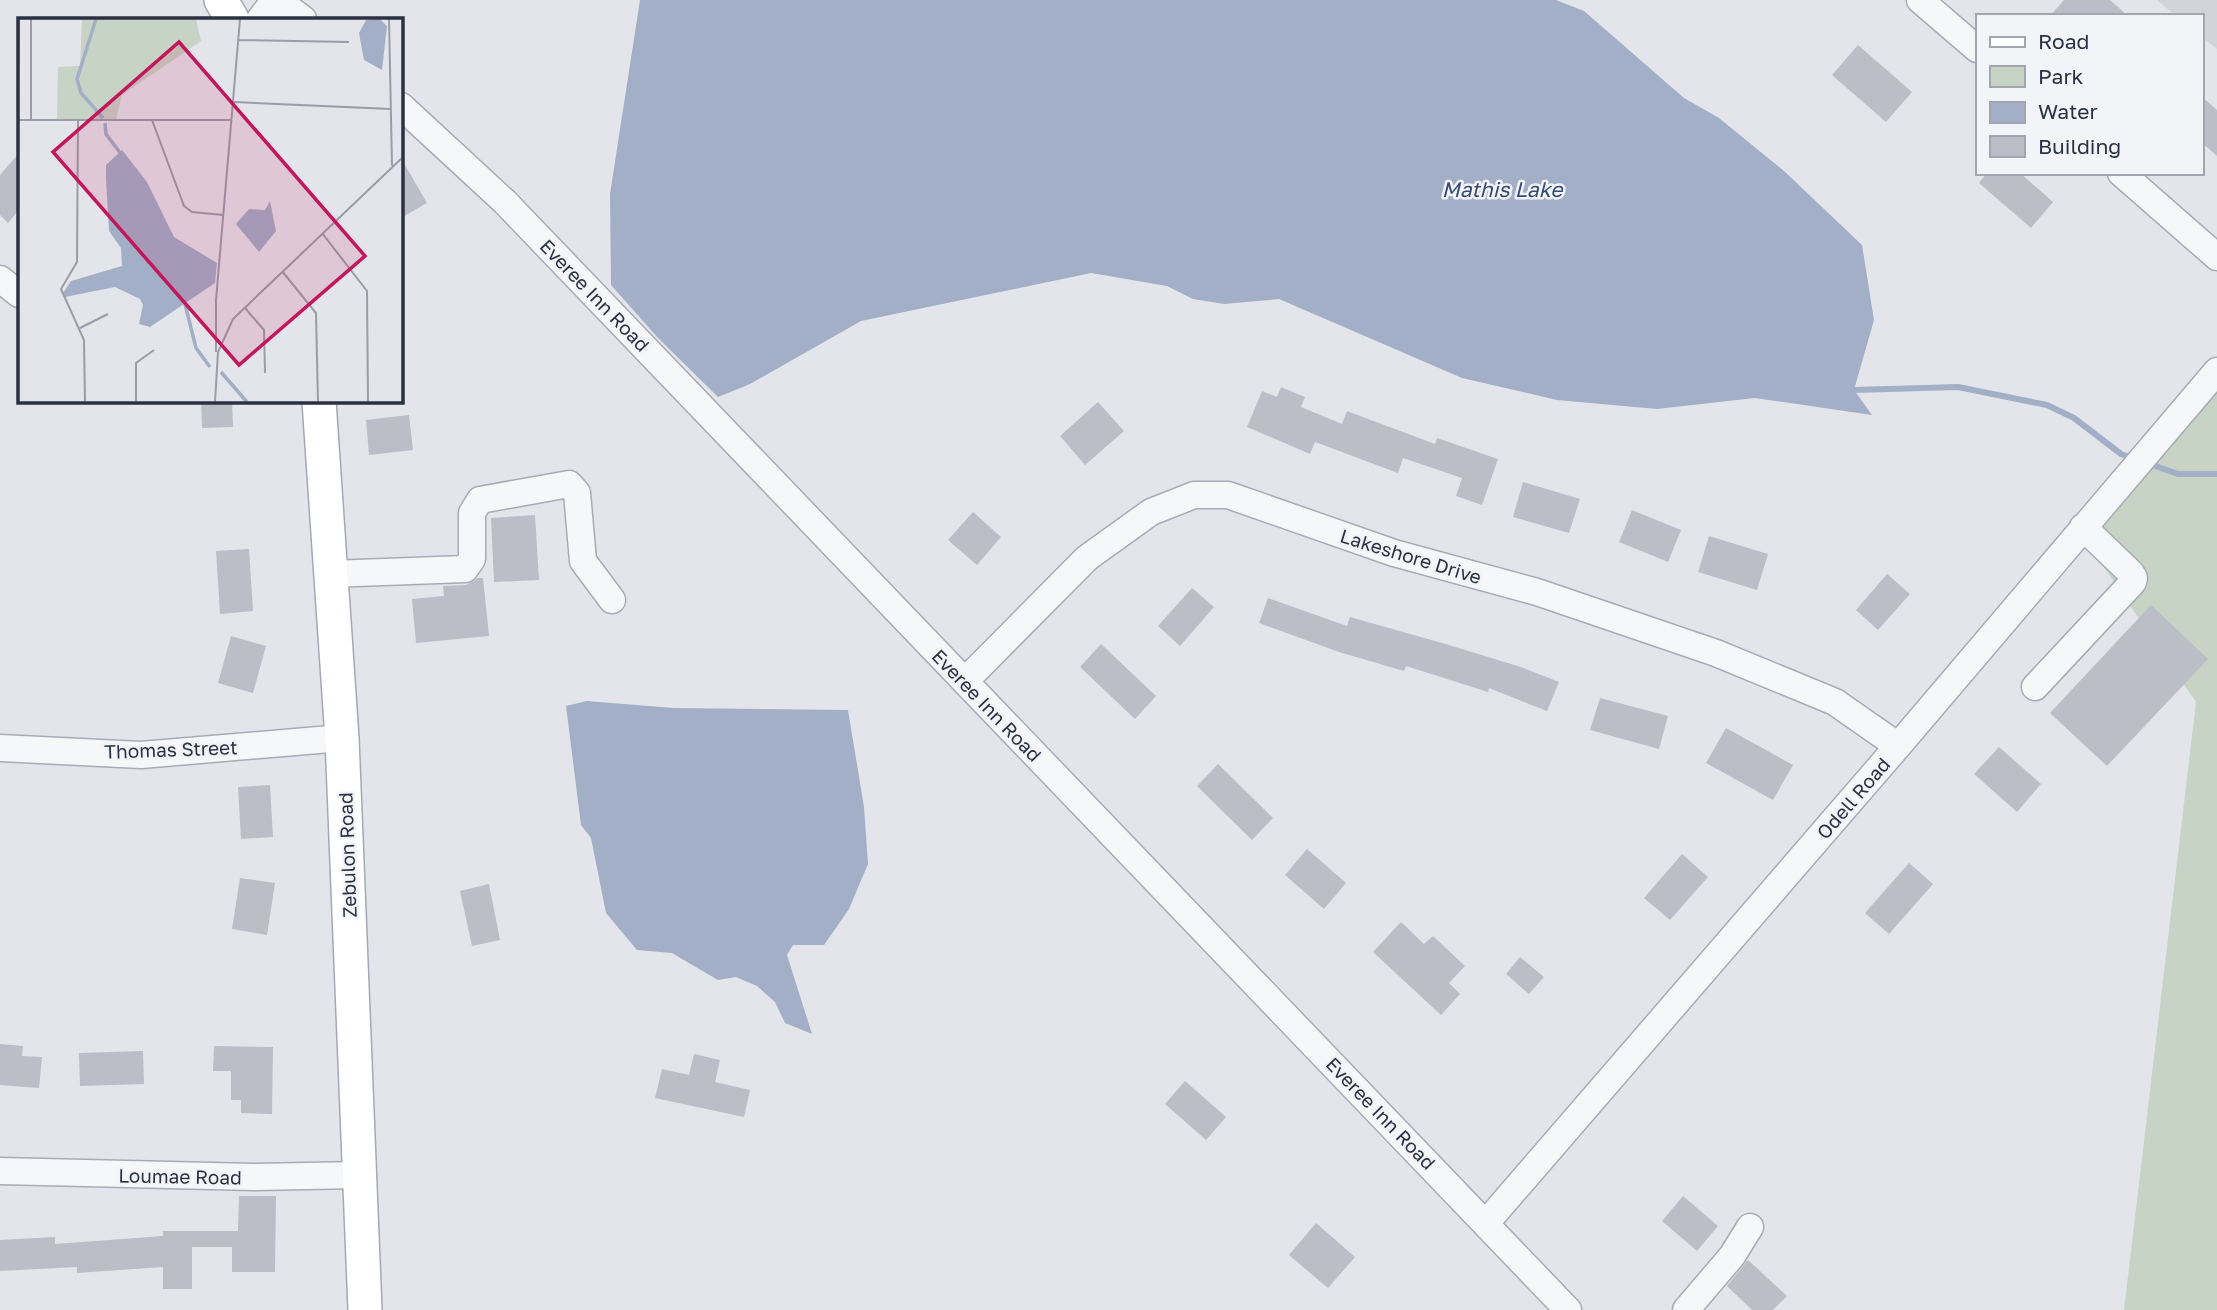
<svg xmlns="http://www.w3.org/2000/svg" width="2217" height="1310" viewBox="0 0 2217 1310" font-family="'Golos Text',sans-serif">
  <rect width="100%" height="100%" fill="#e4e5ea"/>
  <polygon fill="#d2d4dc" points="2157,0 2217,0 2217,49 2201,36 2201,16 2176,16"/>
  <polygon fill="#c7d4c5" points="2217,379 2217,1310 2124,1310 2196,702 2080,532"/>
  <g fill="#a2afc7">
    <polygon points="640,0 1556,0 1584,11 1684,98 1719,118 1784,171 1862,245 1874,320 1854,390 1872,415 1755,398 1657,409 1557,400 1462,378 1279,299 1224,304 1193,299 1167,286 1091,273 861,321 750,384 718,397 658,338 611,285 610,194"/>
    <polygon points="587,701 673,708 848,710 864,807 868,864 849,909 824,945 793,945 787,955 812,1034 785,1023 775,1002 757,986 736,977 718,980 672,953 637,950 606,913 591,838 581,825 566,706"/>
  </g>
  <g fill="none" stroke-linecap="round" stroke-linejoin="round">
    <g stroke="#a2afc7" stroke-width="6">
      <polyline points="1854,390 1958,387 2047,405 2074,418 2121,454 2134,459"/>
      <polyline points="2147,463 2178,474 2217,474"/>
    </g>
  </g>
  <g fill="#bbbec7">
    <polygon points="2064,0 2110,0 2128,16 2050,16"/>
    <polygon points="1858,45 1912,92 1886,122 1832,75"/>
    <polygon points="2201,96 2217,110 2217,156 2201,142"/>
    <polygon points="19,153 19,210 8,223 0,215 0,175"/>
    <polygon points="401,158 427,203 401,218"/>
    <polygon points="1987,173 2020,173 2053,202 2031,228 1979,183"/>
    <polygon points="1281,387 1305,397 1301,407 1342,424 1347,411 1435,444 1437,438 1498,459 1482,505 1456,496 1462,478 1403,458 1398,473 1315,442 1310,454 1247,427 1262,391 1277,397"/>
    <polygon points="201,401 232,401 233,427 202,428"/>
    <polygon points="1098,402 1124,431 1085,465 1060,436"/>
    <polygon points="409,415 413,450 369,455 366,420"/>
    <polygon points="1523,482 1580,499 1569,533 1513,517"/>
    <polygon points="1632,510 1681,530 1668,562 1619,542"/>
    <polygon points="973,512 1001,537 977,565 948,540"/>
    <polygon points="535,515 539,580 494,582 491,518"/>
    <polygon points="1709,536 1768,554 1757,590 1698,572"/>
    <polygon points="249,549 253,611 220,614 216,551"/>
    <polygon points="1887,574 1910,594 1878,630 1856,610"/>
    <polygon points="478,578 483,578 489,636 416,643 412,599 444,596 443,586 466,585"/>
    <polygon points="1192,588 1214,607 1180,646 1158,626"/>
    <polygon points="1268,598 1347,626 1350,617 1442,643 1521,667 1559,682 1547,711 1489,688 1488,692 1406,666 1404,671 1339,652 1259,623"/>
    <polygon points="2151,605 2208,659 2107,766 2050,713"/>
    <polygon points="231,636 266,646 253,693 218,683"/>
    <polygon points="1101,644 1156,696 1135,719 1080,667"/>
    <polygon points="1600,698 1668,716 1659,749 1590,730"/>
    <polygon points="1726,728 1793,765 1773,800 1706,763"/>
    <polygon points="1999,747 2041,784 2017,812 1974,774"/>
    <polygon points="1218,764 1273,818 1252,840 1197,786"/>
    <polygon points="270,785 273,837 241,839 238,787"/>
    <polygon points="1307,849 1346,883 1324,909 1285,875"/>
    <polygon points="1682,854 1708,877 1670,920 1644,898"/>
    <polygon points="1909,863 1933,884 1889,934 1865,913"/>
    <polygon points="240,878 275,883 267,935 232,929"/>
    <polygon points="489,884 500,940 472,946 460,891"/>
    <polygon points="1401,922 1424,944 1433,936 1465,966 1449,983 1460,994 1441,1015 1373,952"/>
    <polygon points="1520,957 1544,977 1529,994 1506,974"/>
    <polygon points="0,1044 23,1046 22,1056 42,1057 39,1088 0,1085"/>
    <polygon points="214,1046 273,1047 272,1114 241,1113 241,1100 231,1100 231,1071 213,1071"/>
    <polygon points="143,1051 144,1084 80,1086 79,1053"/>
    <polygon points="694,1054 720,1060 715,1082 750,1090 744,1117 655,1098 662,1069 689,1075"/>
    <polygon points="1185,1081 1226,1117 1206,1140 1165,1104"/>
    <polygon points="239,1196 276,1196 275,1272 232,1272 232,1247 192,1247 192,1289 163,1289 163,1267 77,1273 77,1267 0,1271 0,1240 55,1237 55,1244 163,1236 163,1231 238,1231"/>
    <polygon points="1683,1196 1718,1226 1697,1251 1662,1221"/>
    <polygon points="1316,1223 1355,1257 1328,1288 1289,1255"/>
    <polygon points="1748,1260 1787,1296 1773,1310 1752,1310 1727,1286"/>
  </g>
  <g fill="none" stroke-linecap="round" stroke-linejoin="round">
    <g stroke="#a9abb4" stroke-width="29">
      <g id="minor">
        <polyline points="277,0 303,19"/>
        <polyline points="1920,0 1977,49"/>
        <polyline points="260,19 275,0"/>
        <polyline points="401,106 505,202 1568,1310"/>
        <polyline points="2121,173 2217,257"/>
        <polyline points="0,279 19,294"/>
        <polyline points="330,574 465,569 472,559 472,513 480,500 569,484 577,493 583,561 612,600"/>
        <polyline points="965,681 1087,558 1151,512 1194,495 1228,495 1394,553 1537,592 1716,653 1835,702 1898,746"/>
        <polyline points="2035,687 2133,582 2134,578 2131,573 2083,527"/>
        <polyline points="0,748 141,755 342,738"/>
        <polyline points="0,1171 254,1177 359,1175"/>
        <polyline points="1486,1223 1898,746 2217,371"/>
        <polyline points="1686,1310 1732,1256 1750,1227"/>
      </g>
    </g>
    <g stroke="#a4a8b5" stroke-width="36">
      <g id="major">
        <polyline points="221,0 232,19"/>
        <polyline points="319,401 342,738 365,1310"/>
      </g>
    </g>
    <use href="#minor" stroke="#f6f7f9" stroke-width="26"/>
    <use href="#major" stroke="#fff" stroke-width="33"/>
  </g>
  <g text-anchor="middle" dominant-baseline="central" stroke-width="5" stroke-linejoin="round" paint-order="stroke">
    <g font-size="19" fill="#2c3142" stroke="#f3f4f8">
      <text transform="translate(595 295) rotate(46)">Everee Inn Road</text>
      <text transform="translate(1411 556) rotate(17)">Lakeshore Drive</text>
      <text transform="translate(987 705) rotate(46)">Everee Inn Road</text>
      <text transform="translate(171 749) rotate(-2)">Thomas Street</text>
      <text transform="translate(1853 798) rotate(-49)">Odell Road</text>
      <text transform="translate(347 855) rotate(-92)">Zebulon Road</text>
      <text transform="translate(1381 1113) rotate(46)">Everee Inn Road</text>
      <text transform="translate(180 1176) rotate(1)">Loumae Road</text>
    </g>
    <g font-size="21" font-style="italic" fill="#394b73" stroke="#f3f4f8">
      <text x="1502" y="189">Mathis Lake</text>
    </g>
  </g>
  <g transform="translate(18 18)">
    <rect width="385" height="385" fill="#e4e5ea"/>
    <path d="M64,1H178L183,23L104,77L98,102H39L40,49L62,48Z" fill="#c7d4c5"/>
    <path d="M348,2L362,1L369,8L364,52L346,42L341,15ZM104,132L129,164L156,219L199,245L197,265L132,309L121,306L125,287L122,281L97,269L47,279L45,275L53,263L104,248L103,230L91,213L88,161V147ZM252,183L258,213L241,234L218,206L231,191L247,192Z" fill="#a2afc7"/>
    <path fill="none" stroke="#a2afc7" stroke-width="3.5" d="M78,1L59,61L63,75L85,100M87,105L88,116L103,136M167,286L178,330L192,349M203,354L229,384"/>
    <path fill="none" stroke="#9a9da7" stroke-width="2" d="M371,1L374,148M221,22L331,24M0,73L1,1M216,84L373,91M0,102H214M13,102V1M134,102L166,188L174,194L205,197M60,103L59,244L43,271L66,322L67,384M304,215L349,273L350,384M264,253L298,295L300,384M227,290L246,312L247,355M62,310L90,296M198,334V282L222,1M118,384V345L136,332M197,384L200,334L215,301L385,139"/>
    <path fill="#c2185b" fill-opacity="0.15" stroke="#c2185b" stroke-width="3.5" d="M161,24L347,238L221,347L35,134Z"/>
    <rect width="385" height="385" fill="none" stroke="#2c3142" stroke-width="3.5"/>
  </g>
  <rect x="1976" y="14" width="228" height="161" fill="#f3f4f8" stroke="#a3a6af" stroke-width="2"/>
  <rect x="1990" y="37" width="35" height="10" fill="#ffffff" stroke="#a3a6af" stroke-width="2"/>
  <text x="2038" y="49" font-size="21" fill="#2c3142">Road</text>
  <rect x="1990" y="66" width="35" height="21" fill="#c7d4c5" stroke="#a3a6af" stroke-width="2"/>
  <text x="2038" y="84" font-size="21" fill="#2c3142">Park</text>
  <rect x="1990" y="102" width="35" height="21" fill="#a2afc7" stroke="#a3a6af" stroke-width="2"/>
  <text x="2038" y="119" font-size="21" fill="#2c3142">Water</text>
  <rect x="1990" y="136" width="35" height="21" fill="#bbbec7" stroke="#a3a6af" stroke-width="2"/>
  <text x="2038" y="154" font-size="21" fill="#2c3142">Building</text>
</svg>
